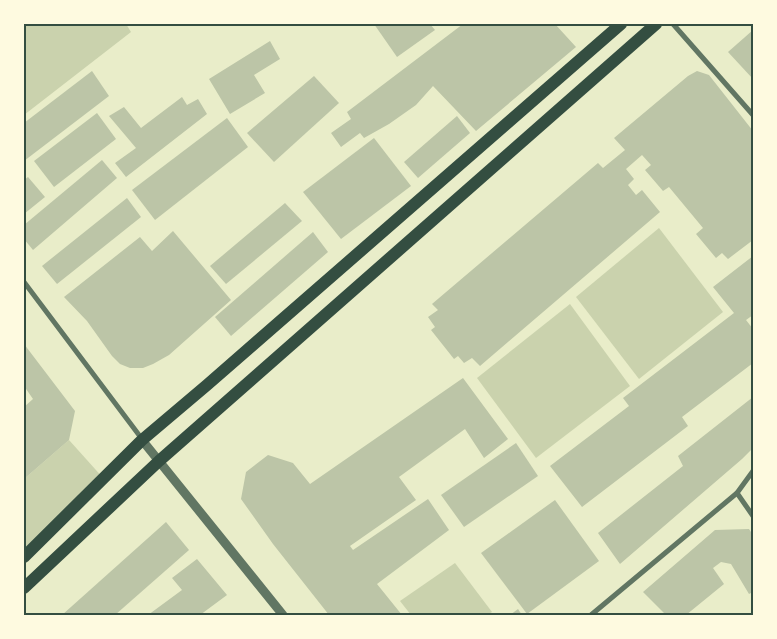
<svg xmlns="http://www.w3.org/2000/svg" width="777" height="639" viewBox="0 0 777 639" font-family="Rubik,sans-serif">
  <rect width="100%" height="100%" fill="#e9edc9"/>
  <g fill="#cad2ad">
    <polygon points="24,24 126,24 131,32 24,115"/>
    <polygon points="659,228 723,312 639,379 576,297"/>
    <polygon points="570,304 630,386 536,458 477,378"/>
    <polygon points="69,440 104,479 24,557 24,479"/>
    <polygon points="455,563 492,612 487,615 411,615 400,601"/>
  </g>
  <g fill="#bcc5a7">
    <polygon points="374,24 430,24 435,30 397,57"/>
    <polygon points="463,24 555,24 576,47 476,131 433,86 416,105 389,124 364,138 360,133 341,147 331,133 351,119 347,112"/>
    <polygon points="753,30 753,79 728,52"/>
    <polygon points="270,41 280,59 254,75 265,93 230,114 209,79"/>
    <polygon points="92,71 109,96 24,161 24,123"/>
    <polygon points="697,71 709,75 753,131 753,240 728,259 722,253 716,258 696,234 703,228 669,187 663,191 645,170 651,165 642,155 626,169 634,179 628,185 636,195 642,190 660,212 480,366 472,358 464,363 458,356 454,359 431,330 435,327 428,317 438,310 432,304 598,163 603,168 625,150 614,138 688,76"/>
    <polygon points="314,76 339,103 274,162 247,133"/>
    <polygon points="182,97 187,105 198,99 207,114 126,177 115,163 136,148 109,116 124,107 141,128"/>
    <polygon points="97,113 116,139 54,187 34,161"/>
    <polygon points="457,116 470,133 418,178 404,162"/>
    <polygon points="227,118 248,147 155,220 132,190"/>
    <polygon points="374,138 411,186 341,239 303,192"/>
    <polygon points="102,160 117,178 33,250 24,239 24,225"/>
    <polygon points="28,177 45,197 24,214 24,180"/>
    <polygon points="127,198 141,217 57,284 42,266"/>
    <polygon points="285,203 302,221 226,284 210,266"/>
    <polygon points="173,231 231,300 169,355 153,364 143,368 130,368 120,364 112,356 87,321 64,297 140,237 152,251"/>
    <polygon points="313,232 328,252 231,336 215,317"/>
    <polygon points="753,256 753,315 746,320 753,329 753,363 682,417 688,426 582,507 550,466 629,406 623,398 734,313 713,287"/>
    <polygon points="24,344 75,411 69,440 24,479 24,407 33,399 24,386"/>
    <polygon points="463,378 508,439 484,458 465,429 399,477 416,500 350,546 353,550 428,499 449,530 377,584 402,615 329,615 273,544 241,499 246,472 268,455 293,463 310,484"/>
    <polygon points="753,397 753,448 742,459 620,564 598,533 683,466 678,456"/>
    <polygon points="516,443 538,476 464,527 441,495"/>
    <polygon points="555,500 599,561 527,614 481,553"/>
    <polygon points="166,522 189,550 115,615 62,615"/>
    <polygon points="749,529 753,535 753,592 749,594 731,564 721,562 713,568 724,584 686,615 666,615 643,592 715,530"/>
    <polygon points="197,559 227,595 200,615 148,615 182,590 172,578"/>
    <polygon points="518,609 522,615 510,615"/>
  </g>
  <g fill="none" stroke-linecap="round" stroke-linejoin="round">
    <g stroke="#617663" stroke-width="5">
      <polyline points="673,24 753,115"/>
      <polyline points="24,282 142,439"/>
      <polyline points="737,493 753,516"/>
      <polyline points="591,615 737,493 753,471"/>
    </g>
    <polyline stroke="#617663" stroke-width="9" points="142,440 283,615"/>
    <g stroke="#344e41" stroke-width="12">
      <polyline points="24,557 142,440 207,385 621,24"/>
      <polyline points="24,588 159,461 656,24"/>
    </g>
  </g>
  <rect width="777" height="639" fill="none" stroke="#fefae0" stroke-width="50"/>
  <rect x="25" y="25" width="727" height="589" fill="none" stroke="#344e41" stroke-width="2"/>
</svg>
